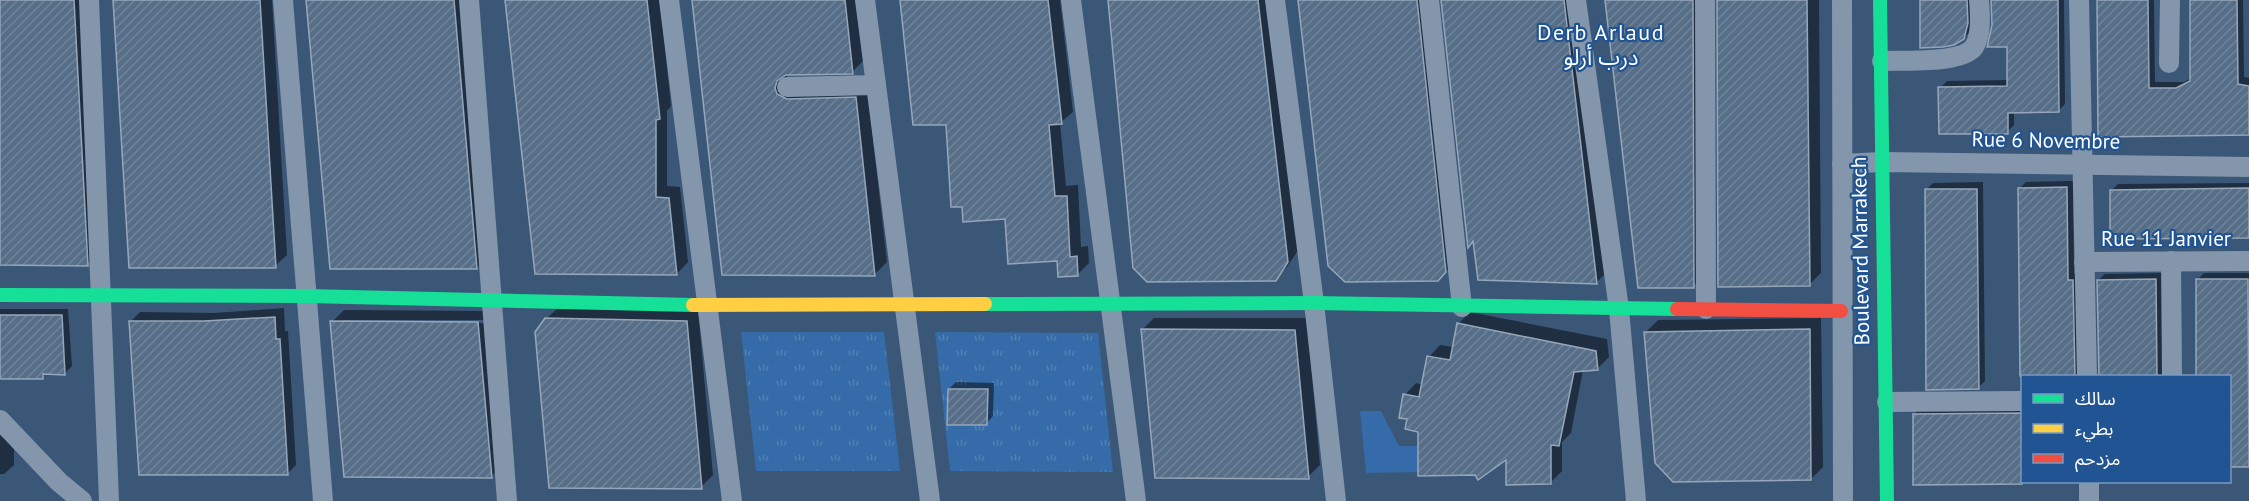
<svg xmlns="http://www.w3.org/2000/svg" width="2249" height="501" viewBox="0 0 2249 501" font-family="'PT Sans','Noto Sans Arabic',sans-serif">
  <defs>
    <pattern id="park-tufts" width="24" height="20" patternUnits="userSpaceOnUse" patternTransform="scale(1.5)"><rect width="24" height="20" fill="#356ba8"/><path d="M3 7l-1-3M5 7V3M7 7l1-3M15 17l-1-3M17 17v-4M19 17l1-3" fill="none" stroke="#5381b5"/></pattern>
    <pattern id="building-hatch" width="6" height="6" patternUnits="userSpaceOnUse" patternTransform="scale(1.5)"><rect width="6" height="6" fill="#566e88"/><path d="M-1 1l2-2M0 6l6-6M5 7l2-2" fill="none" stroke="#6f849a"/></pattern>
  </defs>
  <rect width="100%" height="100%" fill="#3b5778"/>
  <polygon fill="#356ba8" points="1360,411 1381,411 1399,446 1418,446 1418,472 1366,473"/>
  <g fill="url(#park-tufts)">
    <polygon points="741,332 884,332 900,471 756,471"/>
    <polygon points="935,332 1098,333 1113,472 950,471"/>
  </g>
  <g fill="#0007" fill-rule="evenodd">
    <polygon points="0,0 83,0 97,255 87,264 0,264"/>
    <polygon points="114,0 272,0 287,255 275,266"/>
    <polygon points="307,0 466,0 489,256 477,268"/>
    <polygon points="507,0 660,0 671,106 667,111 667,186 680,187 688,262 677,274"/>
    <polygon points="693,0 858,0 864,60 852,72 786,74 789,82 867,86 887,262 875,274"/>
    <polygon points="902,0 1060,0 1073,112 1060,123 1066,186 1078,185 1081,247 1088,246 1089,263 1078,274 1007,218 948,123"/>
    <polygon points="1109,0 1271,0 1299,249 1287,267 1275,279"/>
    <polygon points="1299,0 1430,0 1450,268 1437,280"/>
    <polygon points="1447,0 1578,0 1609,270 1597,282 1479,278"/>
    <polygon points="1607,0 1704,0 1705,274 1693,286"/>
    <polygon points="1719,0 1819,0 1821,273 1809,285"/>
    <polygon points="1921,0 1974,0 1971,31 1963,38"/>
    <polygon points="1992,0 2064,0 2065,104 2058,111 2014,111 2014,125 2007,132 1940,88 1947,81 2009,80 2009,46 1993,25"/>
    <polygon points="2098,0 2154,0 2155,82 2184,82 2192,78 2191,0 2243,0 2244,77 2249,78 2249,134 2100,136"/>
    <polygon points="2073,181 2074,274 2079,274 2086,376 2022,376 2021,388 2019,189 2026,182"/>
    <polygon points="1983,182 1985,381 1978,388 1926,190 1933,183"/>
    <polygon points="2249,183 2249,236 2111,191 2118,184"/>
    <polygon points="2162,273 2163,376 2100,376 2098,280 2105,274"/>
    <polygon points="2204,273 2249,273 2249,465 2230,465 2230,376 2198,376 2197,280"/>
    <polygon points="559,307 698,310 713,475 701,487 546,319"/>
    <polygon points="284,308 285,331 288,331 296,465 287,474 131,321 140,312 214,313"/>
    <polygon points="0,309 68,309 72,366 65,373 47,373 43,377 3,377 0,381"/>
    <path d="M344,310L490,311L503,464L492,476L332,322ZM343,320H486V323H343Z"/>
    <polygon points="1470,312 1607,339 1609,357 1597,369 1583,370 1571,433 1562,442 1562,471 1550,483 1507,457 1475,473 1420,431 1408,418 1405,395 1416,383 1423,385 1429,357 1440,345 1454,347 1458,324"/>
    <polygon points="1154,318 1307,318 1320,465 1308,477 1143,329"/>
    <polygon points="1821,318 1823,467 1811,479 1646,332 1658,320"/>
    <polygon points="956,382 994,383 993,416 987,423 949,389"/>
    <polygon points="2022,407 2022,482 2049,482 1915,483 1914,414 1921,408"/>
    <polygon points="0,434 14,448 14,465 4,474 0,474"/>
  </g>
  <g fill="url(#building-hatch)" stroke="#97a7b9" stroke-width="1.5">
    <polygon points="0,0 74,0 88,266 0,265"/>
    <polygon points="113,0 260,0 276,268 129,268"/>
    <polygon points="306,0 454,0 477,269 330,269"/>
    <polygon points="505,0 647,0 660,119 656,120 656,197 669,198 677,275 535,274"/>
    <polygon points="692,0 845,0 853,74 786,75 777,81 775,88 777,94 787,99 856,97 875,276 722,275"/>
    <polygon points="900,0 1048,0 1062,124 1049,125 1055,196 1067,196 1070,257 1077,256 1078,276 1058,277 1057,261 1008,264 1005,219 963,222 962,207 951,207 946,125 913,125"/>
    <polygon points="1108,0 1258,0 1288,262 1276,281 1147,282 1133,268"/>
    <polygon points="1298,0 1417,0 1446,272 1438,281 1345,282 1328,266"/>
    <polygon points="1441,0 1564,0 1597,284 1478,280 1473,241 1468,248"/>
    <polygon points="1605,0 1693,0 1694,288 1638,288"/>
    <polygon points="1717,0 1807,0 1810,286 1718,287"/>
    <polygon points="1920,0 1967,0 1968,23 1964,39 1954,45 1943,47 1920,48"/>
    <polygon points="1991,0 2058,0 2059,112 2008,113 2008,134 1939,134 1938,87 2007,86 2007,47 1987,47 1992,25"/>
    <polygon points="2097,0 2148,0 2149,88 2176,88 2190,81 2190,0 2237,0 2238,84 2249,86 2249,135 2098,137"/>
    <polygon points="2067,187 2068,280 2073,280 2075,376 2020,376 2018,188"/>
    <polygon points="2249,188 2249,238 2110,239 2110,190"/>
    <polygon points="1925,189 1977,189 1979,389 1926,390"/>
    <polygon points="2156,279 2157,376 2099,376 2097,280"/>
    <polygon points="2196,279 2248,279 2249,467 2229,467 2229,376 2196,376"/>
    <polygon points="0,315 62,315 65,375 43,374 43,379 0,379"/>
    <polygon points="275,317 276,339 280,339 288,475 139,475 129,321 204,321"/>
    <polygon points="545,318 687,321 702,489 549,488 535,332"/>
    <polygon points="330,321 478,322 492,478 344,477"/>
    <polygon points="1457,323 1596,351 1598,370 1574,372 1559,446 1551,445 1551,484 1506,485 1506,460 1478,480 1475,475 1418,476 1418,432 1405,429 1407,419 1399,418 1403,394 1419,397 1427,356 1450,360"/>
    <polygon points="1141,329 1295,330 1309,479 1155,478"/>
    <polygon points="1810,329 1811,480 1673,482 1655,463 1644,332"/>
    <polygon points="948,389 988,389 987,425 947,425"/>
    <polygon points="2022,413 2022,484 1913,485 1913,414"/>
  </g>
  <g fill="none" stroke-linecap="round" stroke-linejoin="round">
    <g stroke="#8396ab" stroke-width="20">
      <polyline points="89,0 109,501"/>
      <polyline points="283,0 323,501"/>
      <polyline points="469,0 507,501"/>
      <polyline points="669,0 732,501"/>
      <polyline points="865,0 930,501"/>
      <polyline points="1071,0 1136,501"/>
      <polyline points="1275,0 1314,303 1336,501"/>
      <polyline points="1429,0 1462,307"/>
      <polyline points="1576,0 1619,309 1636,501"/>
      <polyline points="1705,0 1706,309"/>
      <polyline points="1842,0 1843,501"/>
      <polyline points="2079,0 2087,376"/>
      <path d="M1882,61C1902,60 1962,64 1974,47C1982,34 1980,14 1979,0"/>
      <polyline points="2169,63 2170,0"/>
      <polyline points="787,87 876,85"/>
      <polyline points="1842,164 1882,162 2249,167"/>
      <polyline points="2171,261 2172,376"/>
      <polyline points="2084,262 2249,261"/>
      <polyline points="1887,402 2022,401"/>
      <polyline points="0,420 59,482 82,501"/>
      <polyline points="2089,482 2089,501"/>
    </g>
    <g stroke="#16e098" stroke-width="14">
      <polyline points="1880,0 1887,501"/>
      <polyline points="0,295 307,296 693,305"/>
      <polyline points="985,304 1314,303 1677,309"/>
    </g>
    <polyline stroke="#ffcf43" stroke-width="14" points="693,305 985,304"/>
    <polyline stroke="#f24e42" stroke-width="14" points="1677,309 1841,311"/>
  </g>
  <g text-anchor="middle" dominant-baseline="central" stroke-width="4.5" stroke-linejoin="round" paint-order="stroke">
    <g font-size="21" fill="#fff" stroke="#215492">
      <text transform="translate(2046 140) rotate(1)">Rue 6 Novembre</text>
      <text x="2166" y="238">Rue 11 Janvier</text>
      <text transform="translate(1860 251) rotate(-91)">Boulevard Marrakech</text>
    </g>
    <g font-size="22" letter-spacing="1.5" fill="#fff" stroke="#215492">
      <text x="1601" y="32">Derb Arlaud<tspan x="1601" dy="25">درب أرلو</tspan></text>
    </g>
  </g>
  <rect x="2021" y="375" width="210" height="108" fill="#215492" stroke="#7a98be" stroke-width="1.5"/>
  <rect x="2033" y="394" width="30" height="9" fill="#16e098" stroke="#7a98be" stroke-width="1.5"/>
  <text x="2075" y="405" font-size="18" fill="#ffffff">سالك</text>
  <rect x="2033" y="424" width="30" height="9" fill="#ffcf43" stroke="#7a98be" stroke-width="1.5"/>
  <text x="2075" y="435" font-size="18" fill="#ffffff">بطيء</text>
  <rect x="2033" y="454" width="30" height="9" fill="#f24e42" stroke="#7a98be" stroke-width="1.5"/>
  <text x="2075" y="465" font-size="18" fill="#ffffff">مزدحم</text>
</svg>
